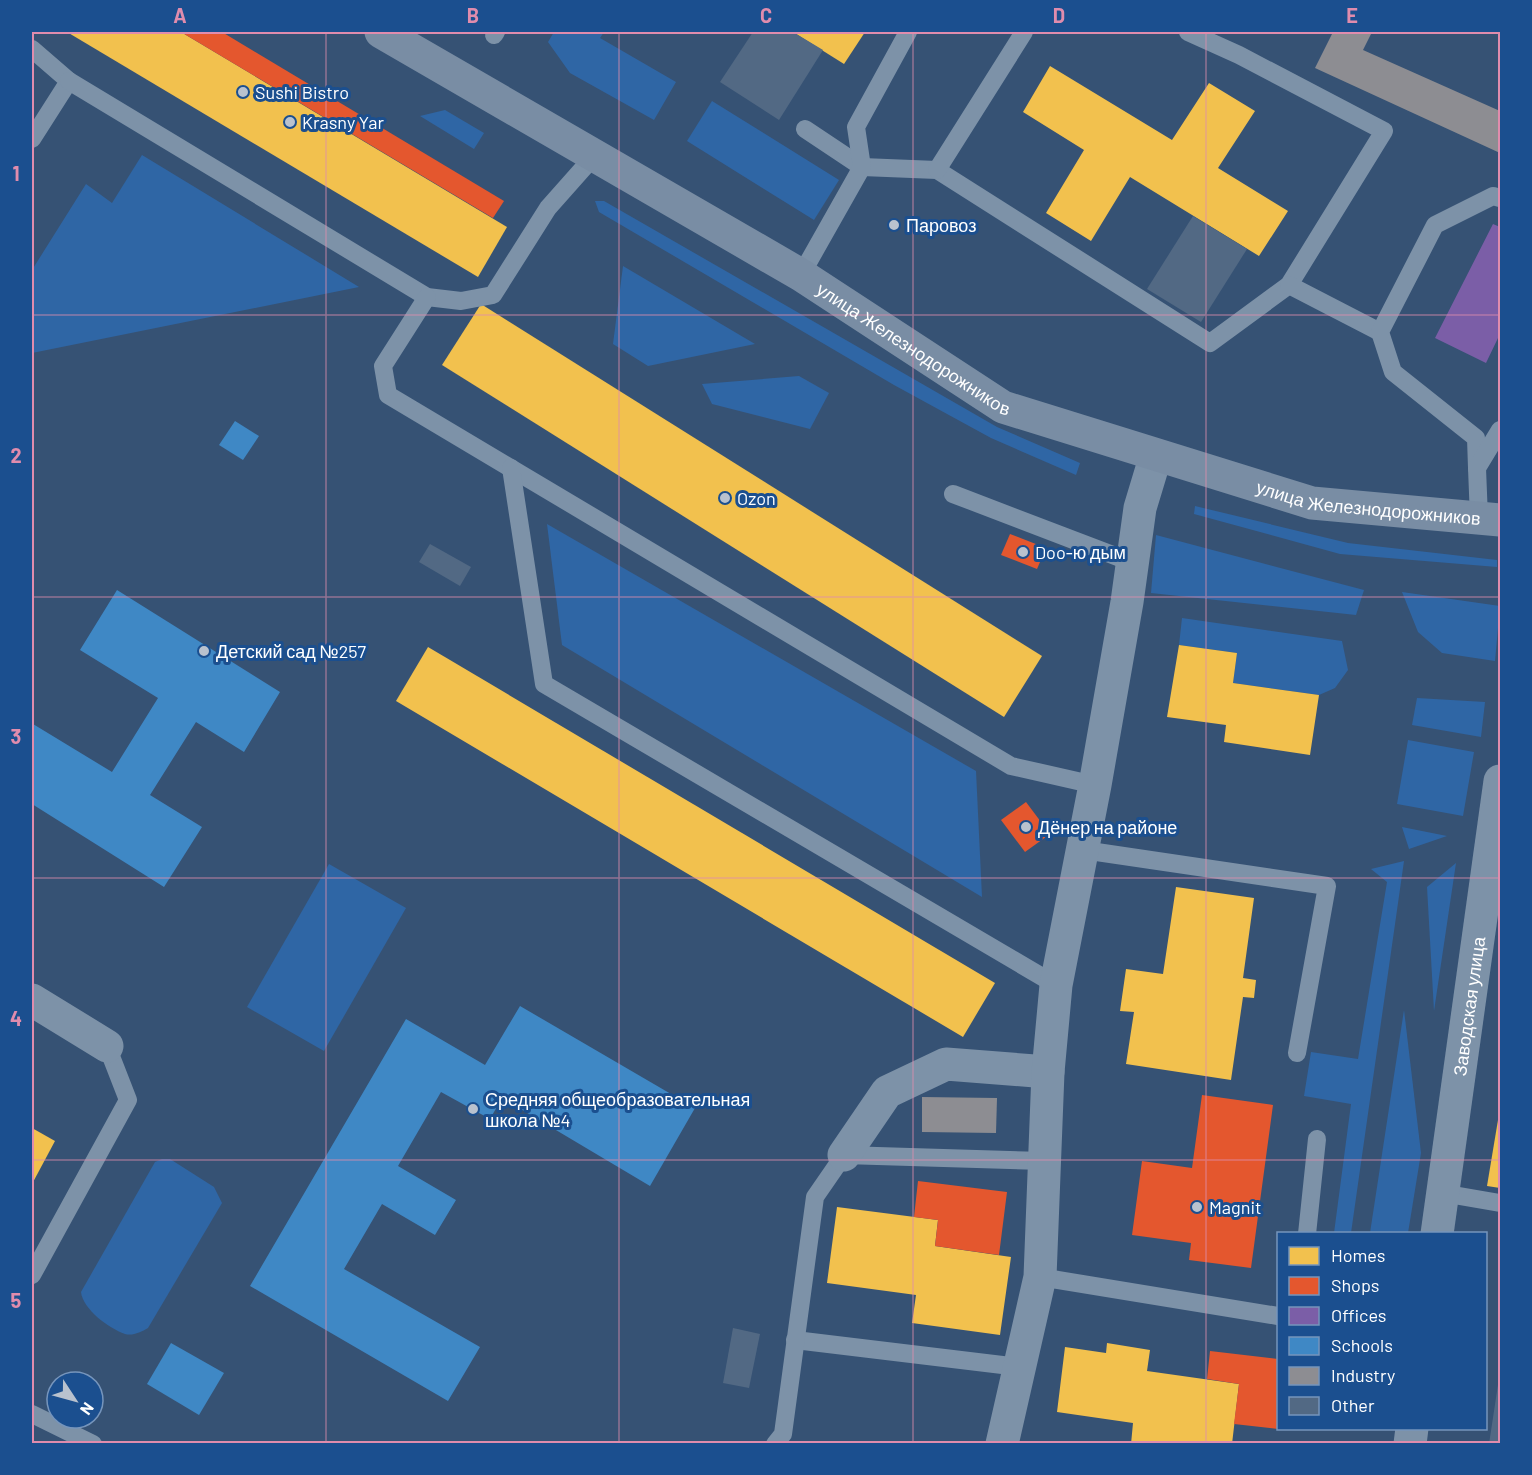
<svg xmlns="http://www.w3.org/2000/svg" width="1532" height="1475" viewBox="0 0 1532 1475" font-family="Barlow,sans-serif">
  <rect width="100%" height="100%" fill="#365274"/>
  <g fill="#2f66a5">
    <polygon points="554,32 604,32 600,38 676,82 654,120 570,73 548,42"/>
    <polygon points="712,101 839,180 814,220 687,141"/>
    <polygon points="445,110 484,133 474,149 420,116"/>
    <polygon points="142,155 359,287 32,353 32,270 86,184 112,203"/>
    <polygon points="595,201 604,201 997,427 1080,463 1076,475 991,438 894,385 599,212"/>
    <polygon points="623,266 755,344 648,366 613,344"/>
    <polygon points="799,376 829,393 810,429 712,404 702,384"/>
    <polygon points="1195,506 1348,543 1497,560 1497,567 1340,554 1194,514"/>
    <polygon points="547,524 976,771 982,897 562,645"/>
    <polygon points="1156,535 1364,590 1356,615 1151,593"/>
    <polygon points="1402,592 1500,606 1495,661 1442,653 1418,632"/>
    <polygon points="1182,618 1342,641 1348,670 1335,688 1319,695 1233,683 1237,653 1179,645"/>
    <polygon points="1417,698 1485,702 1481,737 1412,725"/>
    <polygon points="1408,740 1474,752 1463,816 1397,804"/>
    <polygon points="1402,827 1447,836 1409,849"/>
    <polygon points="1404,861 1351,1233 1334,1233 1351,1104 1304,1096 1311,1052 1358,1059 1387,882 1371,869"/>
    <polygon points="1456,863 1434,1011 1427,887"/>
    <polygon points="329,864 406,908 324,1051 247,1007"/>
    <polygon points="1404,1010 1421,1153 1408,1233 1370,1233"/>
    <path d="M162,1159H170L214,1187L222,1203L148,1328C141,1332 133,1336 125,1334C108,1328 83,1309 81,1292L155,1162Z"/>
  </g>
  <g fill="#f2c14e">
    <polygon points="67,32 181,32 507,227 478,277"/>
    <polygon points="793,32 865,32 844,64"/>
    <polygon points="1050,66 1172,140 1209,83 1255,111 1218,168 1288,211 1259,256 1130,177 1091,241 1046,213 1084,150 1023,112"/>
    <polygon points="481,304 1042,656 1004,717 442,365"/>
    <polygon points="1179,645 1237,653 1233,683 1319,695 1310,755 1224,742 1226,725 1167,717"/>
    <polygon points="428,647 995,983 963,1037 396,701"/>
    <polygon points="1176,887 1254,898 1243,978 1256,980 1254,998 1243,997 1231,1080 1126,1064 1134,1012 1120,1011 1126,969 1163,974"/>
    <polygon points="1499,1114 1500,1114 1500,1188 1487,1186"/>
    <polygon points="32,1128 55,1141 32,1184"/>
    <polygon points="837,1207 938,1220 935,1246 1011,1257 1000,1335 912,1323 916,1295 827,1283"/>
    <polygon points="1107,1343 1150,1350 1147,1371 1239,1384 1232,1444 1131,1444 1133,1423 1057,1412 1065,1347 1106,1353"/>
  </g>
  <g fill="#e4572e">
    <polygon points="181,32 222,32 504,201 493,218"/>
    <polygon points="1010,534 1046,548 1037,569 1001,555"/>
    <polygon points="1026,802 1050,834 1025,852 1001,820"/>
    <polygon points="1202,1095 1273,1105 1251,1268 1189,1260 1191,1243 1132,1235 1142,1161 1192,1168"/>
    <polygon points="918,1181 1007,1192 999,1255 935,1246 938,1220 914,1217"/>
    <polygon points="1210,1351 1278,1359 1278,1429 1234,1424 1239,1384 1207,1379"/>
  </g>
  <polygon fill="#7b5ea7" points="1493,224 1500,227 1500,338 1498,338 1486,363 1435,338"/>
  <g fill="#3f88c5">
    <polygon points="235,421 259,436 243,460 219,445"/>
    <polygon points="117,590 280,692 244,752 196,722 150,795 202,827 164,887 32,804 33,724 112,772 158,698 80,650"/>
    <polygon points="520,1006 695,1108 650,1186 502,1098 490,1119 441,1092 398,1166 456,1200 435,1235 382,1204 344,1269 480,1347 448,1401 250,1286 406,1019 485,1065"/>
    <polygon points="171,1343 224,1373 199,1415 147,1384"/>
  </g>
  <g fill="#8d8d92">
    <polygon points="1333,32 1372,32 1363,50 1500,111 1500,153 1315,68"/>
    <polygon points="922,1097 997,1098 996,1133 922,1132"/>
  </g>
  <g fill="#526984">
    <polygon points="753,32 793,32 823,50 779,120 720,82"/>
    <polygon points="1193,216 1247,249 1201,322 1147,289"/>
    <polygon points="430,544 471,567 460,586 419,562"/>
    <polygon points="733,1328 760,1334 749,1388 723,1383"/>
    <polygon points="1499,1378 1500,1444 1489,1444"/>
  </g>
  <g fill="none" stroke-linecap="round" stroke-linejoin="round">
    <g stroke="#7d92a8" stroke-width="18">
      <polyline points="494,35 496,32"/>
      <polyline points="32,49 69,81 32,139"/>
      <polyline points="69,81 427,297 461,301 493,295 548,208 595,155"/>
      <polyline points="805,129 862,167 937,170 1210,343 1289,285 1384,131 1239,55 1188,32"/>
      <polyline points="937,170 1024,32"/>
      <polyline points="801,275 862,167 856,127 908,32"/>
      <polyline points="1289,285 1380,332"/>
      <polyline points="427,297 383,366 388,395 1011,766 1095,785"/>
      <polyline points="511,468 544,684 1056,985"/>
      <polyline points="1477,468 1476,438 1393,372 1380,332 1435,225 1493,196 1500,198"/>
      <polyline points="953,494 1131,562"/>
      <polyline points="1479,518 1477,468 1500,430"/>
      <polyline points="1083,850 1327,886 1297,1053"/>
      <polyline points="1442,1193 1500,1203"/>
      <polyline points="1307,1234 1317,1139"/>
      <polyline points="32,1275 128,1100 107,1046"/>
      <polyline points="1040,1277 1278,1316"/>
      <polyline points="795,1340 1019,1367"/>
      <polyline points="32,1414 93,1444"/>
      <polyline points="775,1444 783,1434 815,1197 844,1155 1045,1161"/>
    </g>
    <g stroke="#7d92a8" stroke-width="33">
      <polyline points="32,1000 107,1046"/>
      <polyline points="844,1155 887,1092 946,1064 1048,1072"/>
      <path id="s1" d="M1437,1234L1500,781"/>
      <polyline points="1002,1444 1040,1277 1048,1072 1056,985 1095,785 1127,602 1140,508 1156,455"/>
      <polyline points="1410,1444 1412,1428"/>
    </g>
    <path stroke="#798da4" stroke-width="33" id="s2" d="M381,32L801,275L1003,407L1312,503L1500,520"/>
  </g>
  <path fill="none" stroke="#e08cad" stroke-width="1.5" stroke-opacity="0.55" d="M326,32V1444M619,32V1444M913,32V1444M1206,32V1444M32,315H1500M32,597H1500M32,878H1500M32,1160H1500"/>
  <g fill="#b9c2ce" stroke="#1b4f8f" stroke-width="2">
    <circle cx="243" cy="92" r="6"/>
    <circle cx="290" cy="122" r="6"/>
    <circle cx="894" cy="225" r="6"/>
    <circle cx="725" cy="498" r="6"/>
    <circle cx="1023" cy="552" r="6"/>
    <circle cx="204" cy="651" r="6"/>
    <circle cx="1026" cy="827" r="6"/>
    <circle cx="473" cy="1109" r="6"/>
    <circle cx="1197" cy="1207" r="6"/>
  </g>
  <g text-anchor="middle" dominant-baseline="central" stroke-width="6" stroke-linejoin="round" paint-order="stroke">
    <g font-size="18" fill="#fff" stroke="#1b4f8f" text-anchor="start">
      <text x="255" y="92">Sushi Bistro</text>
      <text x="302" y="122">Krasny Yar</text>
      <text x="906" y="225">Паровоз</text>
      <text x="737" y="498">Ozon</text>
      <text x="1035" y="552">Doo-ю дым</text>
      <text x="216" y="651">Детский сад №257</text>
      <text x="1038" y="827">Дёнер на районе</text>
      <text x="485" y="1099">Средняя общеобразовательная<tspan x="485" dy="21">школа №4</tspan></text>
      <text x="1209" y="1207">Magnit</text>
    </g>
    <g font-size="18" fill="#fff" stroke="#1b4f8f">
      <text stroke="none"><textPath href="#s2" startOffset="620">улица Железнодорожников</textPath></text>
      <text stroke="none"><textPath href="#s2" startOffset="1106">улица Железнодорожников</textPath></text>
      <text stroke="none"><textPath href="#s1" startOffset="230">Заводская улица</textPath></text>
    </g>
  </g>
  <rect width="1532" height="1475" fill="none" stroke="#1b4f8f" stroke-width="66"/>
  <rect x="1277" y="1232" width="210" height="198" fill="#1b4f8f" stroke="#7695bc" stroke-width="1.5"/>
  <rect x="1289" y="1247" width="30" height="18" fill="#f2c14e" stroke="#7695bc" stroke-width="1.5"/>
  <text x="1331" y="1262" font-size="18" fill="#ffffff">Homes</text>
  <rect x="1289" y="1277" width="30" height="18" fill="#e4572e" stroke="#7695bc" stroke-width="1.5"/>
  <text x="1331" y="1292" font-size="18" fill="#ffffff">Shops</text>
  <rect x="1289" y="1307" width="30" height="18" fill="#7b5ea7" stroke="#7695bc" stroke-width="1.5"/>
  <text x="1331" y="1322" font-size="18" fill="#ffffff">Offices</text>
  <rect x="1289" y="1337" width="30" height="18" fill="#3f88c5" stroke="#7695bc" stroke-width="1.5"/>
  <text x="1331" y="1352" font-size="18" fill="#ffffff">Schools</text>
  <rect x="1289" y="1367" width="30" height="18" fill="#8d8d92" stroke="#7695bc" stroke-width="1.5"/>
  <text x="1331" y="1382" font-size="18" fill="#ffffff">Industry</text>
  <rect x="1289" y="1397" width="30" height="18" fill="#526984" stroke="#7695bc" stroke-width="1.5"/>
  <text x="1331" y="1412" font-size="18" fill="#ffffff">Other</text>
  <g transform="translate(75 1400) rotate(126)"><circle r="28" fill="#1b4f8f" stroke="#7695bc" stroke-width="1.5"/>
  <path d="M0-4.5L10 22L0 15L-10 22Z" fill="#b9c2ce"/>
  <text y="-9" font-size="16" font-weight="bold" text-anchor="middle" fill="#ffffff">N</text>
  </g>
  <rect x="33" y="33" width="1466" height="1409" fill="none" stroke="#e08cad" stroke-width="2"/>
  <g font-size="20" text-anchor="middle" font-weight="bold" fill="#e08cad">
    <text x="180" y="23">A</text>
    <text x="473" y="23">B</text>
    <text x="766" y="23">C</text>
    <text x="1059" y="23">D</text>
    <text x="1352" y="23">E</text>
    <text x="16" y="181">1</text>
    <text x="16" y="463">2</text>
    <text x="16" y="744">3</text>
    <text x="16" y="1026">4</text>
    <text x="16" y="1308">5</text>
  </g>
</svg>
